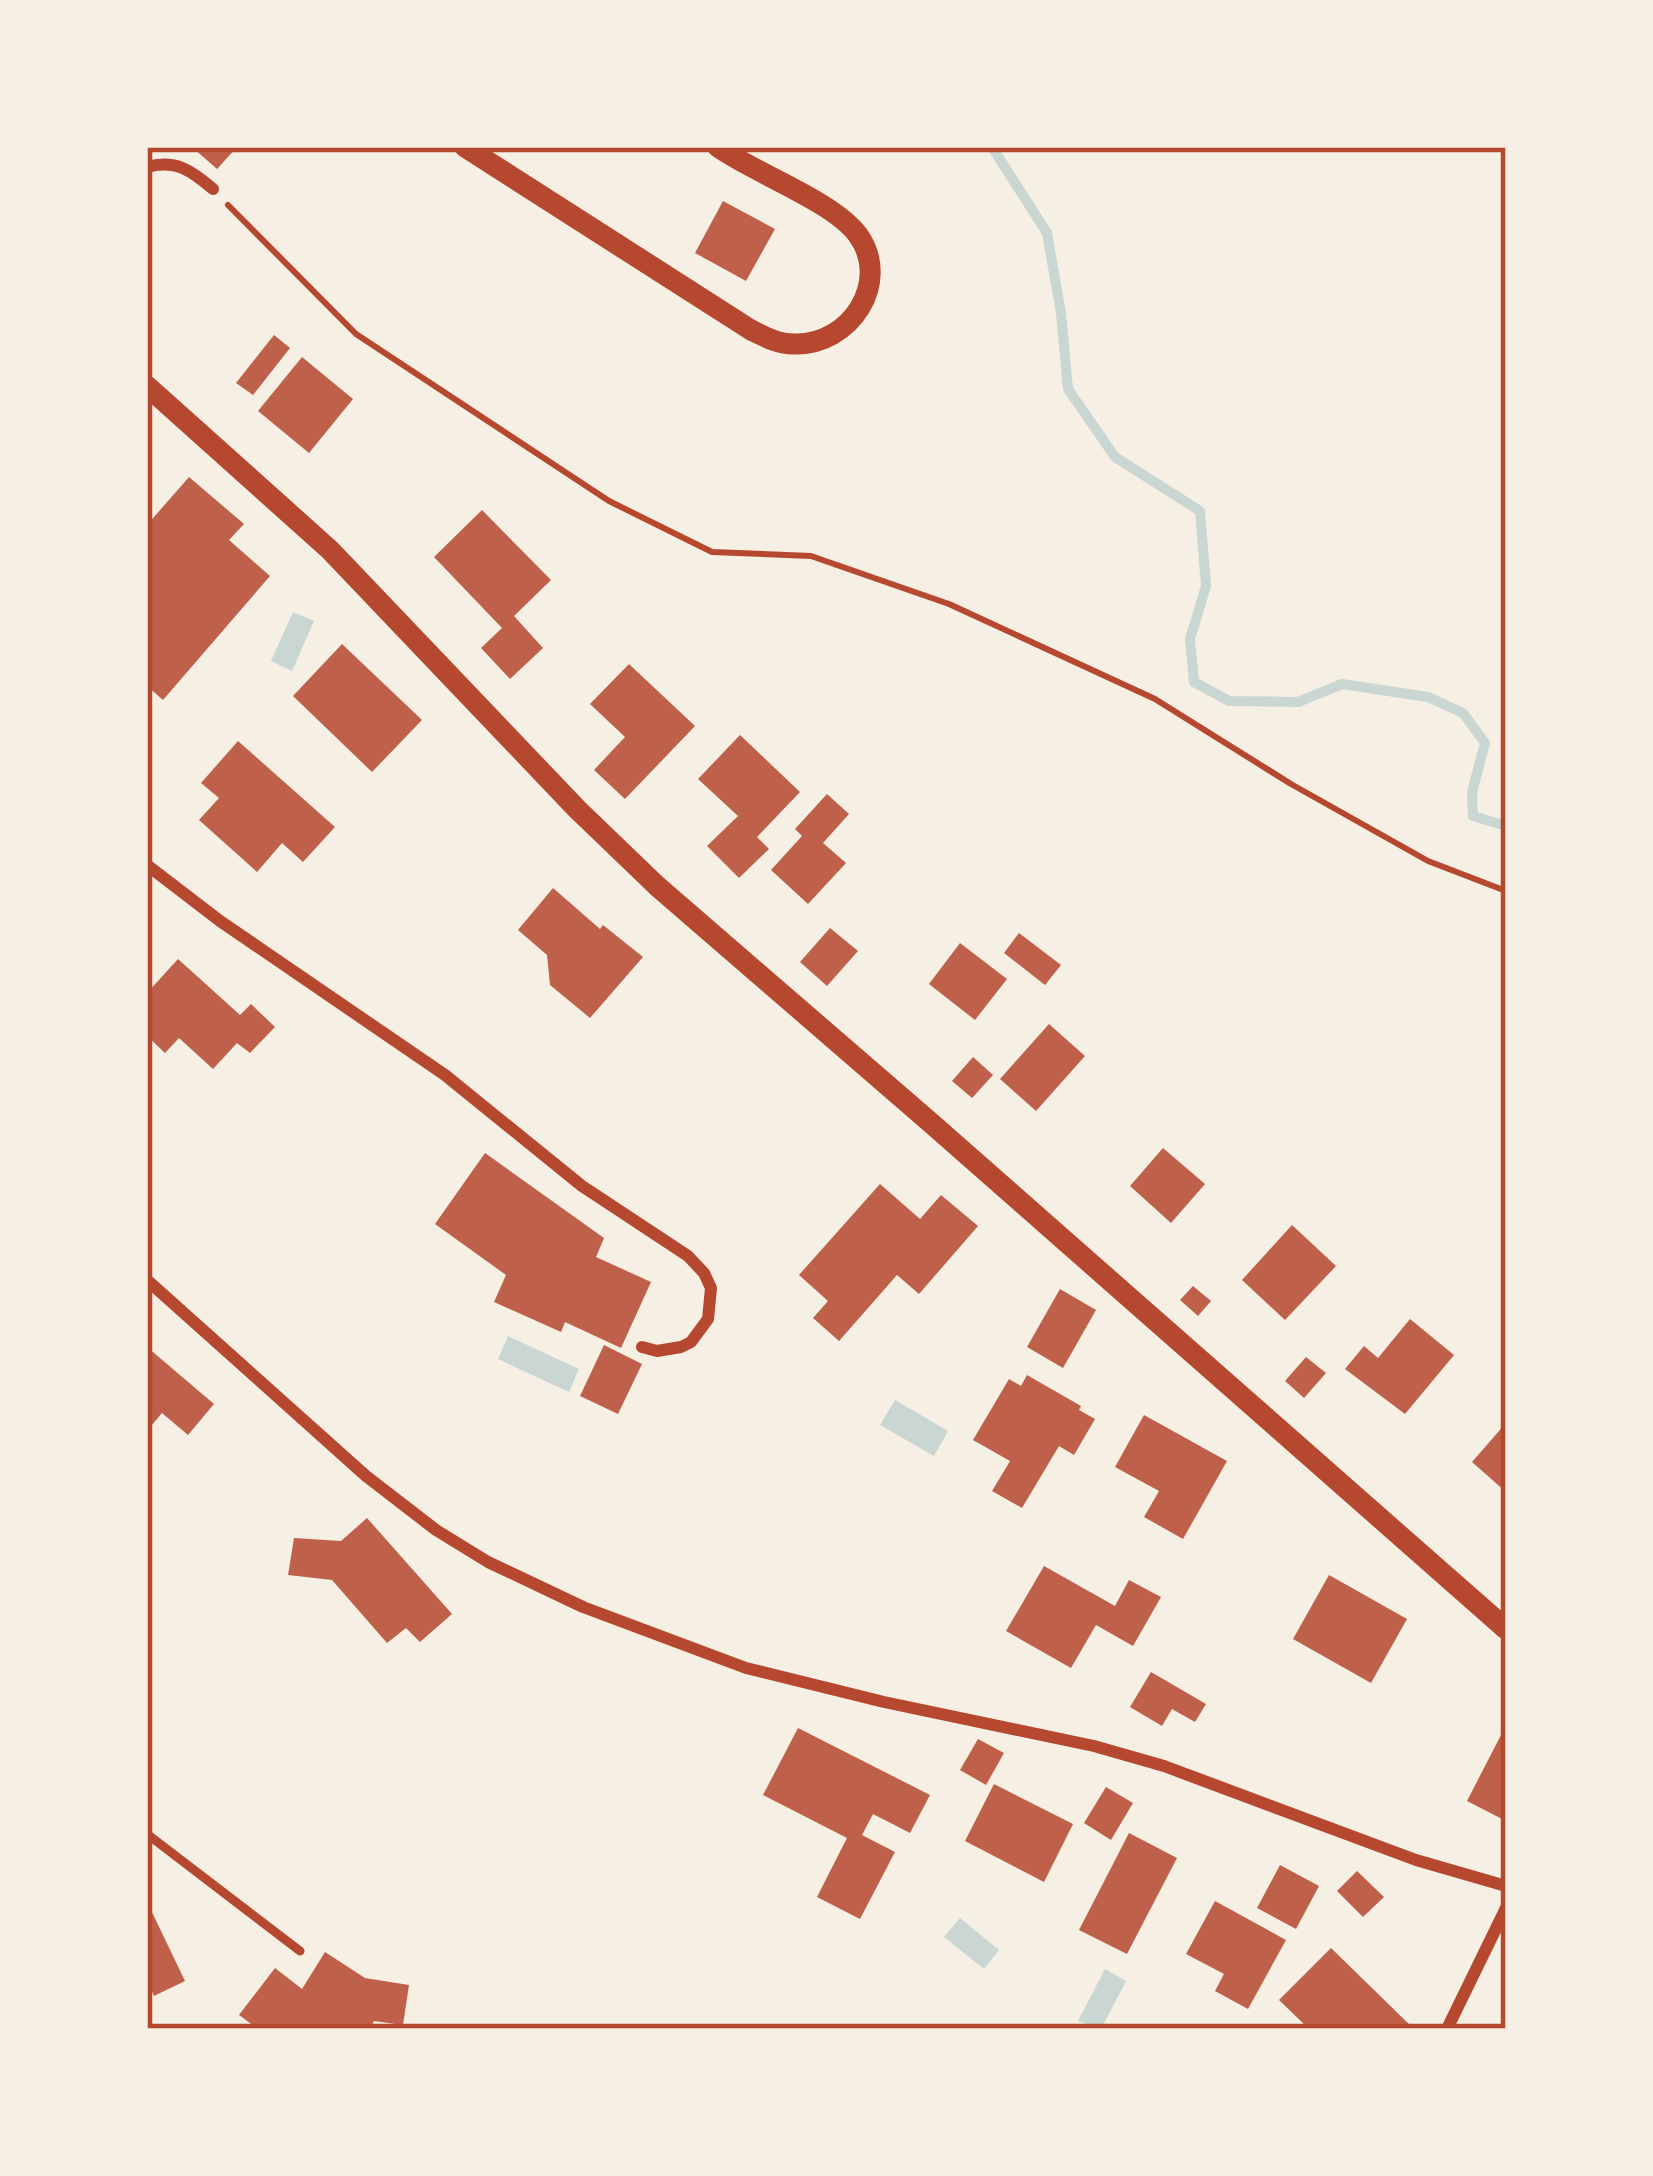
<svg xmlns="http://www.w3.org/2000/svg" width="1653" height="2176" viewBox="0 0 1653 2176" font-family="'DM Sans',sans-serif">
  <rect width="100%" height="100%" fill="#f6efe4"/>
  <g fill="#c9d6d2">
    <polygon points="293,612 314,621 292,671 271,661"/>
    <polygon points="508,1336 579,1369 569,1392 498,1359"/>
    <polygon points="895,1400 948,1431 934,1456 880,1425"/>
    <polygon points="960,1918 999,1950 984,1969 944,1937"/>
    <polygon points="1105,1969 1126,1981 1101,2029 1078,2021"/>
  </g>
  <g fill="none" stroke-linecap="round" stroke-linejoin="round">
    <polyline stroke="#c9d6d2" stroke-width="10" points="992,147 1047,233 1061,313 1068,389 1115,457 1200,511 1206,586 1190,639 1194,682 1229,701 1298,702 1342,684 1428,697 1463,713 1485,743 1472,792 1473,816 1506,826"/>
  </g>
  <g fill="#bf614a">
    <polygon points="192,147 237,147 217,169"/>
    <polygon points="723,201 775,229 746,281 695,253"/>
    <polygon points="274,335 290,348 253,395 236,383"/>
    <polygon points="302,357 353,399 309,453 258,411"/>
    <polygon points="189,477 244,524 229,540 270,576 163,700 147,686 147,525"/>
    <polygon points="482,510 551,580 514,616 543,648 510,679 481,648 502,628 434,557"/>
    <polygon points="342,644 422,720 372,772 293,696"/>
    <polygon points="629,664 695,726 625,799 594,770 625,737 590,704"/>
    <polygon points="740,735 800,792 757,837 769,849 739,878 707,846 738,816 698,779"/>
    <polygon points="238,741 335,827 303,862 282,843 257,872 199,820 219,798 201,783"/>
    <polygon points="827,794 849,814 823,843 846,863 808,904 771,870 802,836 795,829"/>
    <polygon points="553,888 600,929 603,925 643,957 590,1018 550,985 547,955 518,930"/>
    <polygon points="830,928 858,951 827,986 800,962"/>
    <polygon points="1019,933 1061,965 1045,985 1004,953"/>
    <polygon points="960,943 1007,979 975,1020 929,984"/>
    <polygon points="178,959 240,1015 251,1004 275,1027 250,1053 237,1043 213,1069 179,1038 165,1053 147,1036 147,993"/>
    <polygon points="1049,1024 1085,1056 1036,1111 1000,1079"/>
    <polygon points="973,1057 993,1075 972,1098 952,1081"/>
    <polygon points="1163,1148 1205,1184 1171,1223 1130,1186"/>
    <polygon points="485,1153 604,1238 596,1257 651,1282 621,1348 565,1322 561,1332 494,1302 506,1275 435,1224"/>
    <polygon points="880,1184 920,1219 941,1195 978,1226 919,1294 897,1275 839,1341 813,1318 828,1301 799,1275"/>
    <polygon points="1292,1225 1336,1266 1285,1320 1242,1280"/>
    <polygon points="1193,1286 1211,1301 1198,1316 1180,1300"/>
    <polygon points="1060,1289 1096,1310 1063,1368 1027,1347"/>
    <polygon points="1410,1319 1454,1355 1405,1414 1345,1369 1364,1346 1378,1358"/>
    <polygon points="604,1345 642,1364 618,1414 580,1396"/>
    <polygon points="147,1347 214,1404 188,1435 162,1413 147,1431"/>
    <polygon points="1306,1357 1326,1373 1304,1398 1285,1381"/>
    <polygon points="1027,1375 1081,1406 1079,1410 1095,1419 1074,1455 1059,1446 1022,1508 992,1491 1010,1461 973,1440 1009,1379 1021,1386"/>
    <polygon points="1144,1415 1227,1461 1183,1539 1144,1517 1159,1491 1115,1467"/>
    <polygon points="1506,1423 1506,1492 1472,1462"/>
    <polygon points="367,1518 452,1614 420,1642 406,1628 387,1643 332,1580 288,1575 294,1538 341,1541"/>
    <polygon points="1044,1566 1115,1606 1129,1580 1161,1597 1133,1646 1096,1625 1071,1668 1006,1631"/>
    <polygon points="1329,1575 1407,1619 1371,1683 1293,1639"/>
    <polygon points="1151,1672 1206,1704 1195,1722 1172,1709 1162,1726 1130,1707"/>
    <polygon points="798,1728 930,1795 910,1833 873,1814 862,1835 895,1852 860,1919 817,1897 847,1838 763,1795"/>
    <polygon points="1502,1733 1506,1736 1506,1821 1467,1801"/>
    <polygon points="978,1739 1004,1753 986,1785 960,1770"/>
    <polygon points="994,1784 1073,1824 1044,1882 965,1841"/>
    <polygon points="1106,1787 1133,1803 1111,1840 1084,1823"/>
    <polygon points="1129,1833 1177,1858 1127,1954 1079,1930"/>
    <polygon points="1280,1865 1319,1886 1296,1929 1257,1908"/>
    <polygon points="1357,1871 1384,1897 1363,1917 1337,1891"/>
    <polygon points="1215,1901 1286,1940 1248,2009 1215,1991 1224,1974 1186,1954"/>
    <polygon points="150,1908 185,1981 154,1996 147,1981 147,1910"/>
    <polygon points="1331,1948 1414,2029 1309,2029 1279,2000"/>
    <polygon points="325,1952 365,1978 409,1985 403,2025 374,2021 370,2029 258,2029 239,2015 275,1968 302,1989"/>
  </g>
  <g fill="none" stroke-linecap="round" stroke-linejoin="round">
    <polyline stroke="#b5482f" stroke-width="6" points="228,205 356,334 609,501 712,552 811,556 949,604 1155,699 1291,784 1428,861 1506,891"/>
    <polyline stroke="#b5482f" stroke-width="9" points="147,1834 300,1951"/>
    <g stroke="#b5482f" stroke-width="12">
      <polyline points="1505,147 1506,148"/>
      <path d="M147,167C176,159 192,171 213,189"/>
      <polyline points="147,865 220,921 445,1075 582,1186 688,1256 704,1273 711,1288 708,1319 691,1342 681,1347 657,1351 642,1347"/>
      <polyline points="147,1280 366,1476 436,1530 488,1562 583,1607 746,1668 884,1702 1094,1746 1164,1766 1416,1860 1506,1886"/>
      <polyline points="1447,2029 1506,1908"/>
    </g>
    <g stroke="#b5482f" stroke-width="21">
      <path d="M465,147L751,330C765,337 778,344 794,344C850,346 892,282 858,235C833,201 756,174 718,147"/>
      <polyline points="147,386 330,550 577,809 657,886 931,1123 1506,1629"/>
    </g>
  </g>
  <rect width="1653" height="2176" fill="none" stroke="#f6efe4" stroke-width="300"/>
  <rect x="150" y="150" width="1353" height="1876" fill="none" stroke="#b5482f" stroke-width="4.5"/>
</svg>
